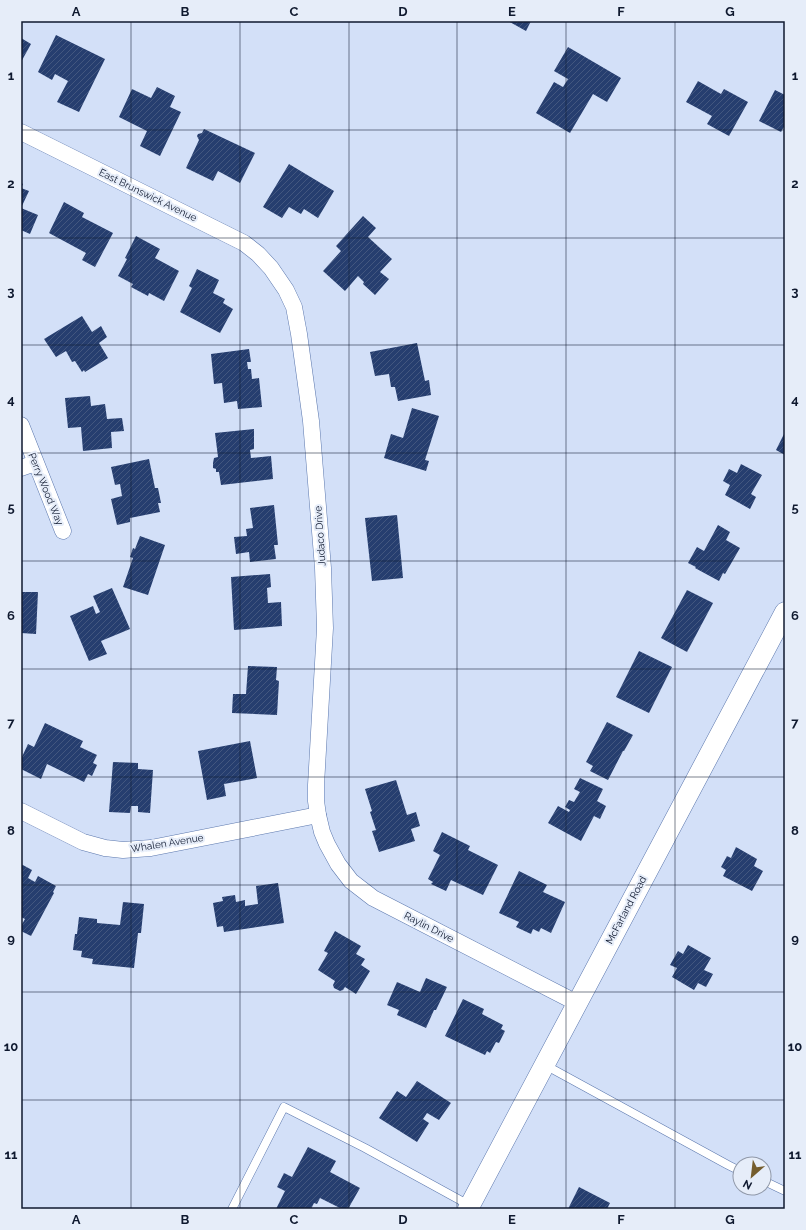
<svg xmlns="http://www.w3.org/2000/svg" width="806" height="1230" viewBox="0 0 806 1230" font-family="Raleway,sans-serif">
  <defs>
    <pattern id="building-hatch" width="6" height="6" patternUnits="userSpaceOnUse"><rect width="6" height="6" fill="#263e6f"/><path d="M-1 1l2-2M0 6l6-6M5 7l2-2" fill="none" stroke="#43577f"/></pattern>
  </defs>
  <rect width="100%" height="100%" fill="#d3e0f8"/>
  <g fill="url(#building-hatch)">
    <polygon points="508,21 531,21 526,31"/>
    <polygon points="56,35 105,59 79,112 57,102 68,81 55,74 52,80 38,72"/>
    <polygon points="21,38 31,44 21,62"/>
    <polygon points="568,47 621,78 607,102 593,94 570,133 536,113 554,82 563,87 568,79 554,71"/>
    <polygon points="698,81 721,94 724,89 748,102 729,136 707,124 712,116 686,102"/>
    <polygon points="157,87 175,96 170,107 181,112 160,156 140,146 147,131 119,117 132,89 151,98"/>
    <polygon points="775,90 785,95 785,125 781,132 759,121"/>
    <polygon points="204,129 255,153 240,183 218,171 213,181 186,168 199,140 197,136 198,134 202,133"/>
    <polygon points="289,164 334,191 318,218 304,209 301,214 289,207 282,218 263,207"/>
    <polygon points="21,183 23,184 21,188 29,191 21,208 38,215 30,234 21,230"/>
    <polygon points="64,202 84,213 82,217 113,233 95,267 82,260 86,253 49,233"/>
    <polygon points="363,216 376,228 368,237 392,259 380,272 389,279 375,295 363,284 364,282 358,276 345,291 323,271 341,251 336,246"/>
    <polygon points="136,236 160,249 155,258 179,271 164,301 149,293 148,296 131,287 133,284 118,276 127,259 125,258"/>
    <polygon points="197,269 219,280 213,293 225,299 223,303 233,309 220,333 180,312 192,288 189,286"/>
    <polygon points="82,316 92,332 101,326 107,337 99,343 108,358 85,372 84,370 82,372 75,361 72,362 66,351 56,357 44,339"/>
    <polygon points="417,343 425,381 429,380 431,395 398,401 395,387 391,387 389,374 375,376 370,352"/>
    <polygon points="249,349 251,362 247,362 248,369 251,369 252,379 259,378 262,407 238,409 237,401 224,403 222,383 214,384 211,354"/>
    <polygon points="90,396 91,406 105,404 107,419 122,418 124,431 111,432 112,448 83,451 81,427 68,428 65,398"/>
    <polygon points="412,408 439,416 425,460 429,461 426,471 384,458 391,434 403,438"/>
    <polygon points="254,429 254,449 250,450 251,458 271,456 273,479 221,485 219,472 216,472 216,469 213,468 213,463 214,458 218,457 215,433"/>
    <polygon points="785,432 785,455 776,450"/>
    <polygon points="149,459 155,488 158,488 161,503 158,503 160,512 130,518 130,522 117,525 111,499 122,496 120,484 115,485 111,467"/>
    <polygon points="741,464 762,475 751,494 756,497 750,509 725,495 730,485 723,481 729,469 737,473"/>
    <polygon points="274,505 278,545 274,545 276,559 250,562 249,552 236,554 234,537 247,536 246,529 253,528 250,508"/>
    <polygon points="397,515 403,578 372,581 365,518"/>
    <polygon points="718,525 730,532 726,540 740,548 725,574 723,573 719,581 695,568 696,567 688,563 697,547 704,551"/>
    <polygon points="140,536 165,545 148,595 123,587 133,558 130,557 133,548 135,549"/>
    <polygon points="270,574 271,587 267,588 268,603 281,602 282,626 234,630 231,577"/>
    <polygon points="112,588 130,629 101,641 107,654 89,661 70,616 93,606 96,614 100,612 93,596"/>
    <polygon points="687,590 713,603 687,652 661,638"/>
    <polygon points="21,592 38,592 36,634 21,633"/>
    <polygon points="639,651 672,667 649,713 616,697"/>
    <polygon points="248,666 277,667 276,680 279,681 277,715 232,713 233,694 246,694"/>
    <polygon points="607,722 633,735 624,751 623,751 608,780 590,771 593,766 586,762"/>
    <polygon points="45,723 83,741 80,747 97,755 93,763 97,765 92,776 88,774 84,782 47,764 41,779 21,769 21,759 28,744 34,747"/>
    <polygon points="250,741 257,778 224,784 226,796 207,800 198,751"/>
    <polygon points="113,762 138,763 138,769 153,770 150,813 138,812 138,806 131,806 130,813 109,812"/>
    <polygon points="580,778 603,789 597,801 606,806 600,819 594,816 581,841 548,823 558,806 569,812 570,810 565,807 569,800 574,802 580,792 574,789"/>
    <polygon points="396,780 407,815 416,812 420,826 411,829 415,841 379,852 372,831 376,830 370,812 372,811 365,789"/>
    <polygon points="442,832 470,846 468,850 498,865 483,895 451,880 446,891 431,884 433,882 428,879 440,855 433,851"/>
    <polygon points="736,847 757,859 754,866 763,871 752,891 723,876 726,870 721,867 727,856 731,858"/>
    <polygon points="21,864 32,870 28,878 35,882 38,876 56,886 53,892 54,893 31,936 21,931 21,926 25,919 21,917"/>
    <polygon points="519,871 547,885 543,892 565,902 551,933 541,928 539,932 533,929 531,934 516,927 519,922 499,913"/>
    <polygon points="278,883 284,923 224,932 223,926 217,927 213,903 223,901 222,897 235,895 236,902 245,900 245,906 258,904 256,886"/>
    <polygon points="123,902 144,904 141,933 138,933 134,968 92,964 93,959 81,957 82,951 73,950 75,934 77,934 79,917 97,919 97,923 120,925"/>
    <polygon points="335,931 361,946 356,954 365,959 361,965 370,971 356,994 345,987 343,990 340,991 334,988 333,985 335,981 318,970 328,953 324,951"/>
    <polygon points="688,945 711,958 704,970 713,974 706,987 698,983 694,990 672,977 677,968 670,965 678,951 683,954"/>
    <polygon points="426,978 447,987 436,1010 434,1010 426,1028 397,1015 399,1010 387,1005 397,982 420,992"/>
    <polygon points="463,999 484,1009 482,1014 503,1025 501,1029 505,1031 499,1043 496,1042 490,1053 487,1051 485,1055 445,1036"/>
    <polygon points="417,1081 451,1103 439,1120 427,1113 423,1119 429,1123 417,1142 379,1118 397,1091 406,1097"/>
    <polygon points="308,1147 336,1161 330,1172 360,1188 348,1209 342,1209 320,1198 317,1204 314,1203 311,1209 276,1209 285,1191 277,1187 284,1173 292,1177"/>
    <polygon points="579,1187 610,1203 607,1209 568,1209"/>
  </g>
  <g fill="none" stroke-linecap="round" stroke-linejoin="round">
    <g stroke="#5b77ad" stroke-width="9">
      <g id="service">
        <polyline points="545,1065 728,1165 740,1171"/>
        <polyline points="764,1181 785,1191"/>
        <polyline points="232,1209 284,1107 365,1148 469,1205"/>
      </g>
    </g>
    <g stroke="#5b77ad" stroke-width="17">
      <g id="minor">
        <polyline points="21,132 244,243 258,254 271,268 286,290 294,307 299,334 311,421 323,568 325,628 316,785 316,801 318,815 322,832 327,844 338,864 351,881 373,898 577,1003"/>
        <polyline points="21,425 63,531"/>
        <polyline points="21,468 35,463"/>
        <polyline points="21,811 83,842 105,848 123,850 151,848 318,815"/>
      </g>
    </g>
    <g stroke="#5b77ad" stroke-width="21">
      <polyline id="tertiary" points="468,1209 785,612"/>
    </g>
    <use href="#service" stroke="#fff" stroke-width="8"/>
    <use href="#minor" stroke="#fff" stroke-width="16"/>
    <use href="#tertiary" stroke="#fff" stroke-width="20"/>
  </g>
  <path fill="none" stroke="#0f192f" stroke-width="1" stroke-opacity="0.55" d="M131,21V1209M240,21V1209M349,21V1209M457,21V1209M566,21V1209M675,21V1209M21,130H785M21,238H785M21,345H785M21,453H785M21,561H785M21,669H785M21,777H785M21,885H785M21,992H785M21,1100H785"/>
  <g text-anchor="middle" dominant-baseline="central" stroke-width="4" stroke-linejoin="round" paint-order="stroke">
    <g font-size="10" fill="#0f192f" stroke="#e6edf9">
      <text transform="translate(148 195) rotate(26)">East Brunswick Avenue</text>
      <text transform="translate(46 489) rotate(68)">Perry Wood Way</text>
      <text transform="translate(320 536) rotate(-94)">Judaco Drive</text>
      <text transform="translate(167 843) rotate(-9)">Whalen Avenue</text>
      <text transform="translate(626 910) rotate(-62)">McFarland Road</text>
      <text transform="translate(429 927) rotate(27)">Raylin Drive</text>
    </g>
  </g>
  <rect width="806" height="1230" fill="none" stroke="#e6edf9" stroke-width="44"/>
  <g transform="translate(752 1176) rotate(208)"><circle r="19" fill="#e6edf9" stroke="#9098a8"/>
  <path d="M0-3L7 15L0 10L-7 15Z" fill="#755d2d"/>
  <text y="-6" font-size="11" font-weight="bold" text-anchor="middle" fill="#0f192f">N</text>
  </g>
  <rect x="22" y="22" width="762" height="1186" fill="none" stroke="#0f192f" stroke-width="1.5"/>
  <g font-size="13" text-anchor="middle" font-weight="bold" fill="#0f192f">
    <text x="76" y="16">A</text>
    <text x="185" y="16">B</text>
    <text x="294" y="16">C</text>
    <text x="403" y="16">D</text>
    <text x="512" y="16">E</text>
    <text x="621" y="16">F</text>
    <text x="730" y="16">G</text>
    <text x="11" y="80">1</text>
    <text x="795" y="80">1</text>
    <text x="11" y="188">2</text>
    <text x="795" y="188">2</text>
    <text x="11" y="296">3</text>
    <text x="795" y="296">3</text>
    <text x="11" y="404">4</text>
    <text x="795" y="404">4</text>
    <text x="11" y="512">5</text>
    <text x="795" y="512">5</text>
    <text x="11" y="620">6</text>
    <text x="795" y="620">6</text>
    <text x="11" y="727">7</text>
    <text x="795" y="727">7</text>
    <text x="11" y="835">8</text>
    <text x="795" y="835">8</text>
    <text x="11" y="943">9</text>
    <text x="795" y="943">9</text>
    <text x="11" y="1051">10</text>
    <text x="795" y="1051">10</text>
    <text x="11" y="1159">11</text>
    <text x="795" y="1159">11</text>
    <text x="76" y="1224">A</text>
    <text x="185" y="1224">B</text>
    <text x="294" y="1224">C</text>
    <text x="403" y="1224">D</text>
    <text x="512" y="1224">E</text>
    <text x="621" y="1224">F</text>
    <text x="730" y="1224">G</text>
  </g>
</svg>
